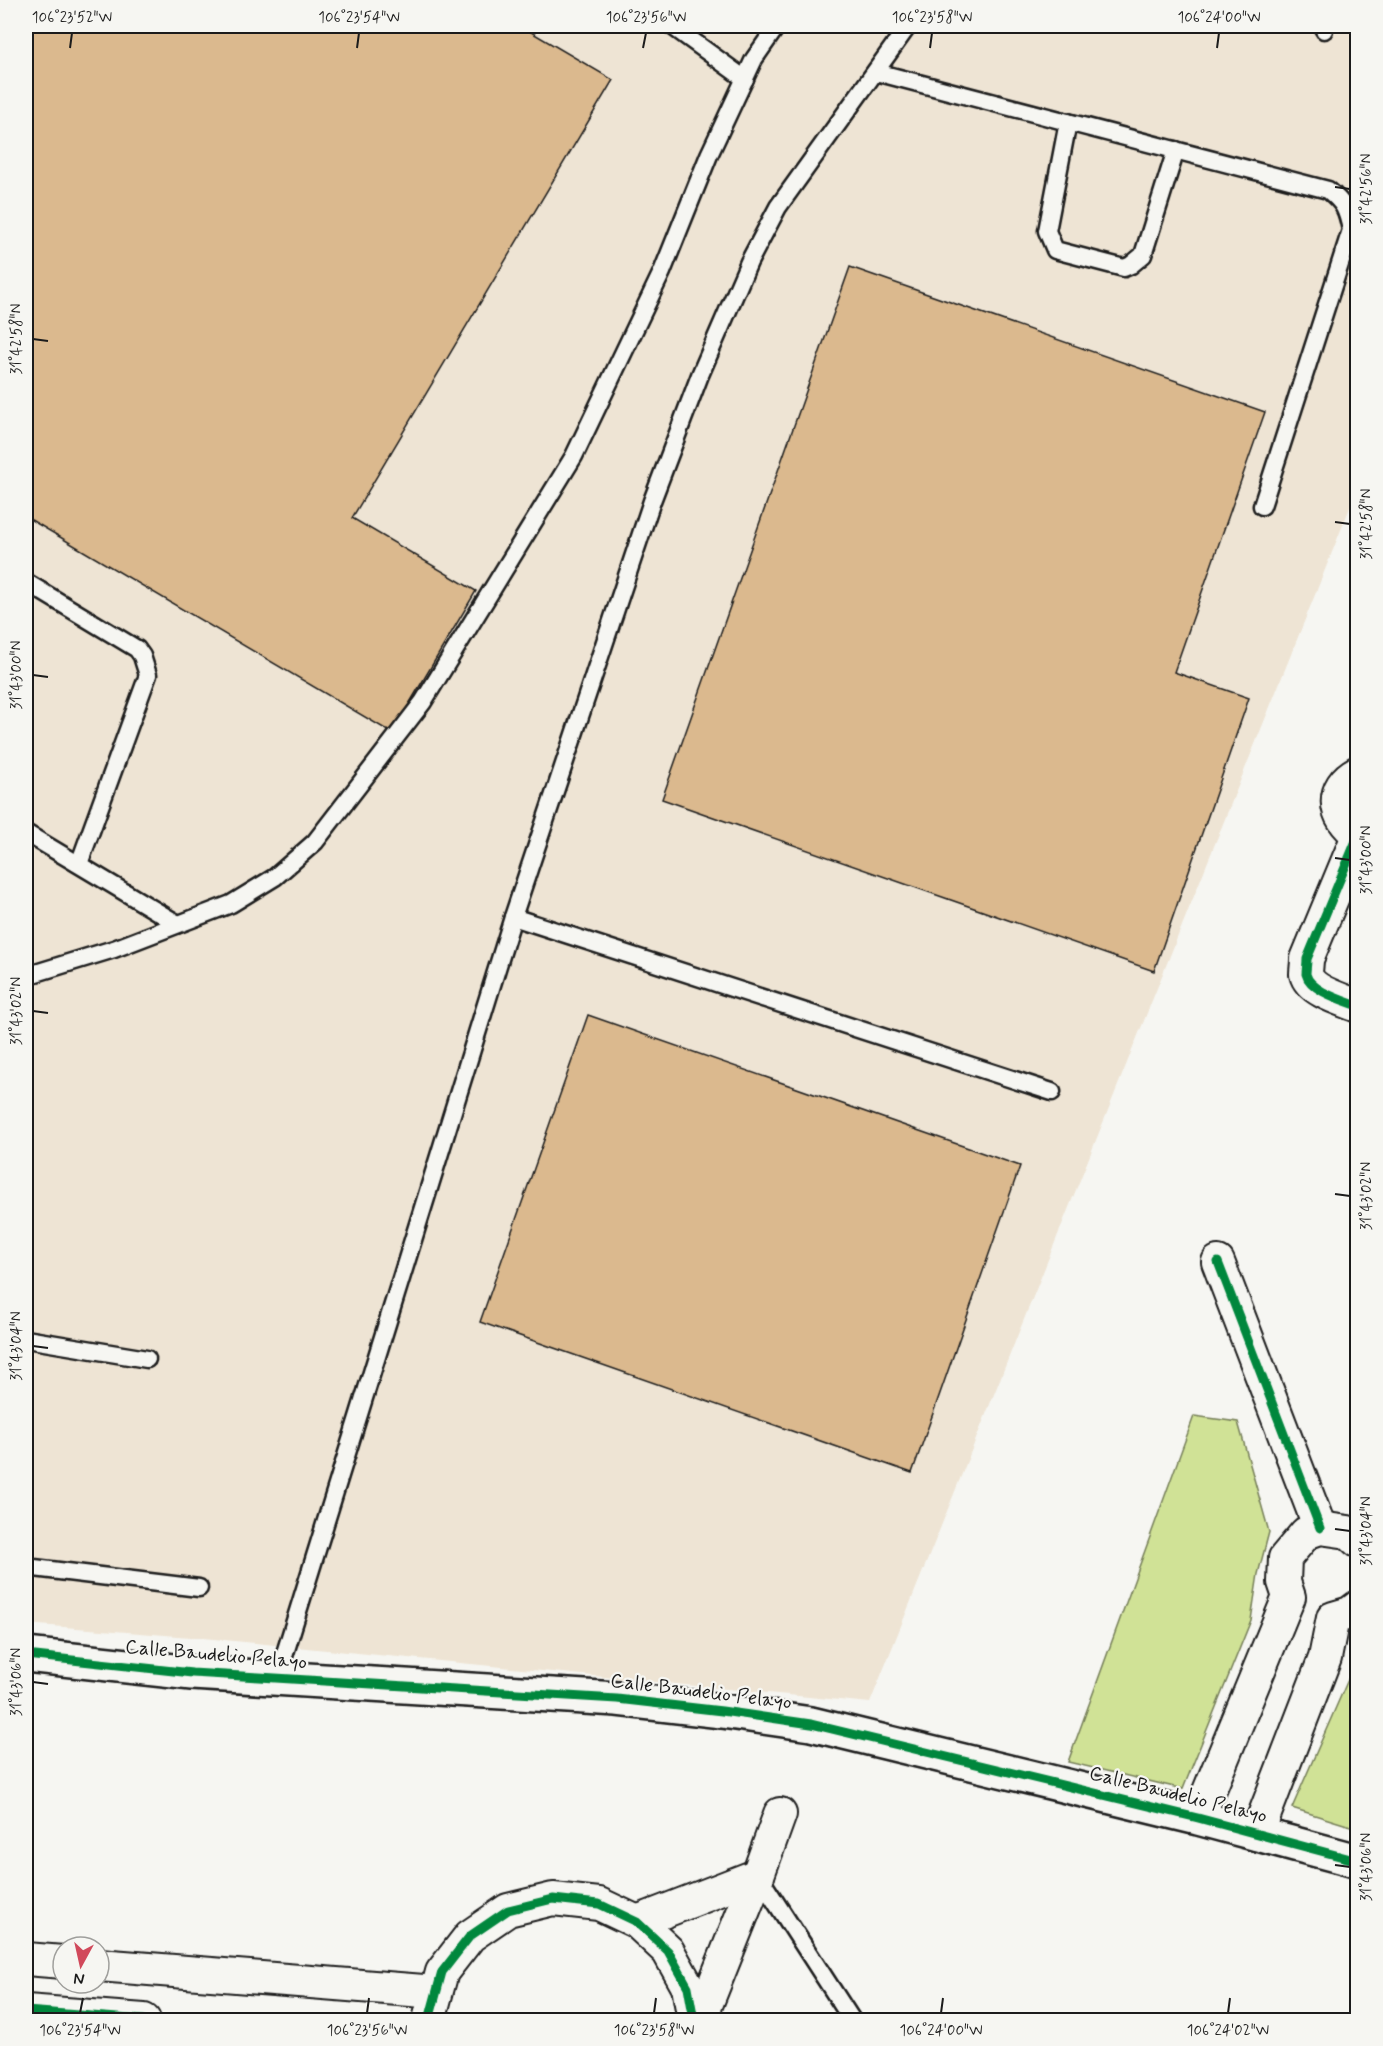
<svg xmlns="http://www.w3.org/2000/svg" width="1383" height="2046" viewBox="0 0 1383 2046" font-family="Mynerve,sans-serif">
  <rect width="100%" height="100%" fill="#f6f6f2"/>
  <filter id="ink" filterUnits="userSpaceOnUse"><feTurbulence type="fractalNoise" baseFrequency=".0167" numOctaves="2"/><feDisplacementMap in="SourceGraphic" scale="12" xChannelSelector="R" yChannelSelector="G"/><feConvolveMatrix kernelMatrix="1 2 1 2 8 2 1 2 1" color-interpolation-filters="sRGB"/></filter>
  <g filter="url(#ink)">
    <polygon fill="#eee4d4" points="26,26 1357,26 1357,490 870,1703 203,1638 26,1624"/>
    <g fill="#d0e296" stroke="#767f59" stroke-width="1.5">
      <polygon points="1194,1416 1238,1422 1269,1532 1258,1574 1251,1620 1183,1789 1068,1762"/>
      <polygon points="1357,1659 1357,1828 1292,1808"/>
    </g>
    <g fill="#dbb98e" stroke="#1c1c1c" stroke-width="1.5">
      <polygon points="26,26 521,26 613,80 352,518 476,591 392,733 26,517"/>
      <polygon points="850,267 1265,412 1174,672 1249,698 1154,971 662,799"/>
      <polygon points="588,1015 1020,1166 912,1473 480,1322"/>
    </g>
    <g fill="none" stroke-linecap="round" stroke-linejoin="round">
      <g stroke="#1c1c1c" stroke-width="21">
        <g id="lane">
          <polyline points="672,26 745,79"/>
          <polyline points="1324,26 1324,30"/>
          <path d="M876,72L1328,190C1344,203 1347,209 1351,230L1262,506"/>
          <polyline points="1068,122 1047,231 1055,250 1124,268 1131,265 1143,255 1176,150"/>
          <polyline points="26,582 137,649 142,656 148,675 79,864"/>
          <polyline points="26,833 178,924"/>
          <polyline points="513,917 1052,1092"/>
          <polyline points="26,976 114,949 231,904 275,877 315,842 423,702 574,456 662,272 709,155 754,59 777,26"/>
          <polyline points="26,1339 147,1359"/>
          <polyline points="26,1567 199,1588"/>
          <polyline points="277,1679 513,917 652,501 700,375 749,262 778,207 908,26"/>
          <polyline points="758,1875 852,2020"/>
        </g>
      </g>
      <g stroke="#1c1c1c" stroke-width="36">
        <g id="street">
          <path d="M1358,772C1329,787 1333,817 1358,834"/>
          <path d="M1358,836L1307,959C1307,964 1306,970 1306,974C1310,991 1343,1000 1358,1006"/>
          <polyline points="1218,1262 1320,1528"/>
          <polyline points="1198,1818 1289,1597 1284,1582 1285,1558 1306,1533 1320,1528 1348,1532 1358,1541"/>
          <polyline points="1257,1834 1325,1658 1333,1618 1350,1613 1358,1607"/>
          <polyline points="637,1922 758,1875"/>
          <polyline points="26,1959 63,1962"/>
          <polyline points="99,1965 436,1992"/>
          <polyline points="26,2011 144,2020"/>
          <polyline points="429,2020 442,1972 470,1936 508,1910 553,1899 599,1904 637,1922 668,1951 688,1987 694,2020"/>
          <polyline points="700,2020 758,1875 780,1814"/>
        </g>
      </g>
      <g stroke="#1c1c1c" stroke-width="38">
        <polyline id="secondary" points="26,1655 192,1673 617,1699 722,1711 811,1724 1198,1818 1358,1861"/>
      </g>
      <use href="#lane" stroke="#f6f6f2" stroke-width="16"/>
      <use href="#street" stroke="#f6f6f2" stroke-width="32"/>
      <use href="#secondary" stroke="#f6f6f2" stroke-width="33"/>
      <g stroke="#f6f6f2" stroke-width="13">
        <g id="cycleway">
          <path d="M1358,836L1307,959C1307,964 1306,970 1306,974C1310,991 1343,1000 1358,1006"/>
          <polyline points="1218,1262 1320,1528"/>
          <polyline points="26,1655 192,1673 617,1699 722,1711 811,1724 1198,1818 1358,1861"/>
          <polyline points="26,2011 144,2020"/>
          <polyline points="429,2020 442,1972 470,1936 508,1910 553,1899 599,1904 637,1922 668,1951 688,1987 694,2020"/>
        </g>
      </g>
      <use href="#cycleway" stroke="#00873e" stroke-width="9"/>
    </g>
  </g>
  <path fill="none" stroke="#1c1c1c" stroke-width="2" d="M70,48L72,33M357,48L359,33M643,48L646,33M930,48L932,33M1217,48L1219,33M1335,187L1350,189M33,339L48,341M1335,522L1350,524M33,675L48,677M1335,858L1350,860M33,1011L48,1013M1335,1194L1350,1196M33,1346L48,1348M1335,1529L1350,1531M33,1682L48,1684M1335,1865L1350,1867M80,2013L83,1998M367,2013L369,1998M654,2013L656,1998M941,2013L943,1998M1228,2013L1230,1998"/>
  <g text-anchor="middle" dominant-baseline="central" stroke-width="4.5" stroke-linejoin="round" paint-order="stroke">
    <g font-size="20" fill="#1c1c1c" stroke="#f6f6f2">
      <text transform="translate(216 1655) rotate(5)">Calle Baudelio Pelayo</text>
      <text transform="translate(701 1692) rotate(7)">Calle Baudelio Pelayo</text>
      <text transform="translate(1178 1795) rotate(14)">Calle Baudelio Pelayo</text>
    </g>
  </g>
  <rect width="1383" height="2046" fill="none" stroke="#f6f6f2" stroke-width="66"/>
  <g transform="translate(81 1965) rotate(188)"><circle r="28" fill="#f6f6f2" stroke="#9f9f9c" stroke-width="1.5"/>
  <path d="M0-4.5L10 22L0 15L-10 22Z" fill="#d1495b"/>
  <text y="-9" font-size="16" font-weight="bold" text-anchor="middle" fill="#1c1c1c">N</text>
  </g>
  <rect x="33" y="33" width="1317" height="1980" fill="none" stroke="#1c1c1c" stroke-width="2"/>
  <g font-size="15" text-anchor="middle" fill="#1c1c1c">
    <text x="72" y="22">106°23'52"W</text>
    <text x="359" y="22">106°23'54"W</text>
    <text x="646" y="22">106°23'56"W</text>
    <text x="932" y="22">106°23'58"W</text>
    <text x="1219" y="22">106°24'00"W</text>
    <text transform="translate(1366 189) rotate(-90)" y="5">31°42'56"N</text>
    <text transform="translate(16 339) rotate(-90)" y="5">31°42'58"N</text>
    <text transform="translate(1366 524) rotate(-90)" y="5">31°42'58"N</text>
    <text transform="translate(16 675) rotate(-90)" y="5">31°43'00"N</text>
    <text transform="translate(1366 860) rotate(-90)" y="5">31°43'00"N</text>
    <text transform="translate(16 1011) rotate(-90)" y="5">31°43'02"N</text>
    <text transform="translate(1366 1196) rotate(-90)" y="5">31°43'02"N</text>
    <text transform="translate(16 1346) rotate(-90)" y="5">31°43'04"N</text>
    <text transform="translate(1366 1531) rotate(-90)" y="5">31°43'04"N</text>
    <text transform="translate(16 1682) rotate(-90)" y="5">31°43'06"N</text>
    <text transform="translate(1366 1867) rotate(-90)" y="5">31°43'06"N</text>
    <text x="80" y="2035">106°23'54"W</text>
    <text x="367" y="2035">106°23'56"W</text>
    <text x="654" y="2035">106°23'58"W</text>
    <text x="941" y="2035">106°24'00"W</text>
    <text x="1228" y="2035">106°24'02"W</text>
  </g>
</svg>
